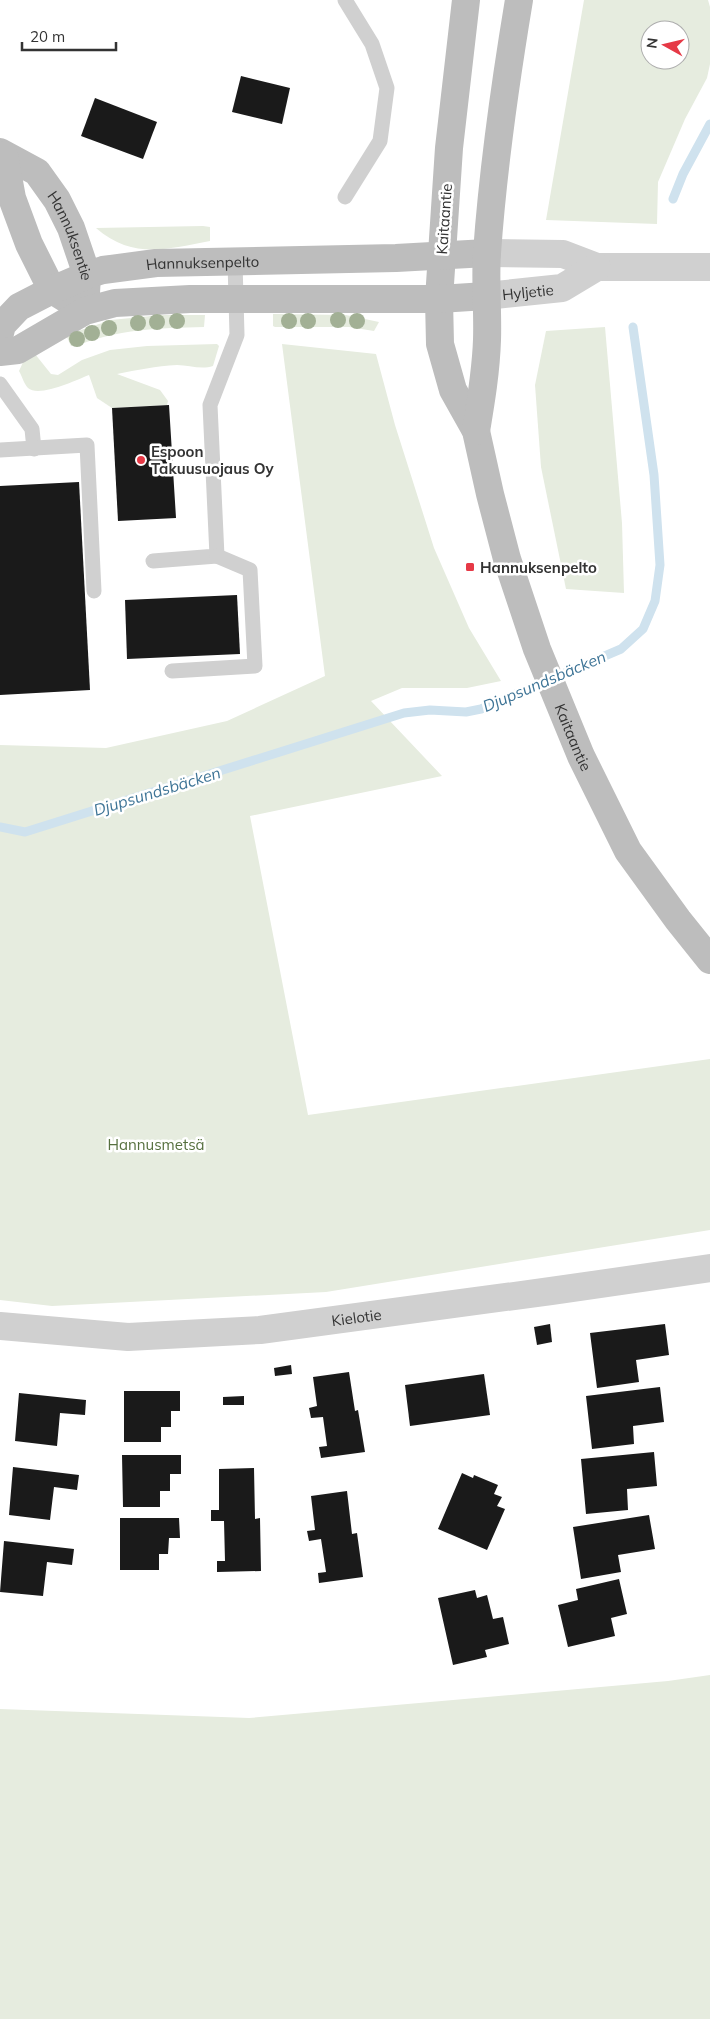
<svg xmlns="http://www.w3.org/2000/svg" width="710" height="2019" viewBox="0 0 710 2019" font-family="Mulish,sans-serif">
  <rect width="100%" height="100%" fill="#fff"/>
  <g fill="#e6ecdf" fill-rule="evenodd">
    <path d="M584,0H708L710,7V64L707,78L685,119L658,182L657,224L546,220ZM650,30H680V60H650Z"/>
    <path d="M203,226L210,227V241C167,249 133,260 96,228Z"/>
    <polygon points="273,314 346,315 379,322 374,331 349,327 275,327 273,326"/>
    <path d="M161,315H205L204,327C158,328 119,329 76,346H71L66,335L111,320Z"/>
    <polygon points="605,327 622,523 624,593 566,589 541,467 535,385 546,331"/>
    <path d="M217,344L219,346L213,366C201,370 189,365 177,365C156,366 137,370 117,374L160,390L168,401L167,405L112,408L97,398L89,375C76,380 39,398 28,388C24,384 22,376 19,371L25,358L35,354L51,374L58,375L82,360L110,350L147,346Z"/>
    <polygon points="282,344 376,354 395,425 434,548 469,628 501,681 467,688 402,688 371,701 442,776 250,816 308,1115 710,1059 710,1230 326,1292 52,1306 0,1300 0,745 106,748 227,721 325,676"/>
    <polygon points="710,1675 710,2019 0,2019 0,1709 249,1718 668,1681"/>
  </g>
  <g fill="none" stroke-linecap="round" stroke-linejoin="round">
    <g stroke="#cfe2ee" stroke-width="9">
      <polyline points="673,199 683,174 710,124"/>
      <polyline points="0,827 25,832 404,713 430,710 466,712 481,709 621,649 643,629 655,601 660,565 654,475 633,327"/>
    </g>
  </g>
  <g fill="#1a1a1a">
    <polygon points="241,76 290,88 282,124 232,112"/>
    <polygon points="95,98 157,122 143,159 81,136"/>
    <polygon points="169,405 176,518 118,521 112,408"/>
    <polygon points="79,482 90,690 0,695 0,486"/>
    <polygon points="237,595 240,654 127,659 125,600"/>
    <polygon points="550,1324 552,1342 537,1345 534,1327"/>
    <polygon points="665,1324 669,1355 636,1360 639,1382 597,1388 590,1333"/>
    <polygon points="291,1365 292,1374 275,1376 274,1368"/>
    <polygon points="349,1372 355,1411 358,1410 365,1452 321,1458 319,1447 327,1446 323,1417 311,1418 309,1408 317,1406 313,1377"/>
    <polygon points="484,1374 490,1415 410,1426 405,1385"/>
    <polygon points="660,1387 664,1422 633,1426 634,1444 592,1449 586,1396"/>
    <polygon points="124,1391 180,1391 180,1411 171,1411 171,1427 161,1427 161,1442 124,1442"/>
    <polygon points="19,1393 86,1400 85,1415 60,1413 57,1446 15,1441"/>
    <polygon points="244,1396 244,1405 223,1405 223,1397"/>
    <polygon points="654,1452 657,1486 627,1489 628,1510 586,1514 581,1459"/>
    <polygon points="122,1455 181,1455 181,1474 170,1474 170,1491 160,1491 160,1507 123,1507"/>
    <polygon points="13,1467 79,1475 77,1490 54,1487 50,1520 9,1515"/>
    <polygon points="254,1468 255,1519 260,1518 261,1571 217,1572 217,1561 225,1561 224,1521 211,1521 211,1510 219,1510 219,1469"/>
    <polygon points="462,1473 473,1478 474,1475 498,1485 494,1494 502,1497 497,1506 505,1509 487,1550 438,1529"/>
    <polygon points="347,1491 352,1534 357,1533 363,1577 319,1583 318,1573 326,1572 321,1539 309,1541 307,1531 315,1530 311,1496"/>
    <polygon points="649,1515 655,1549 618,1555 621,1572 581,1579 573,1527"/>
    <polygon points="120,1518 179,1518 180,1538 169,1538 168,1554 159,1554 159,1570 120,1570"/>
    <polygon points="4,1541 74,1549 72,1565 47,1562 43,1596 0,1592"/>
    <polygon points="619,1579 627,1614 611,1618 615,1636 568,1647 558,1605 578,1600 576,1589"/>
    <polygon points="475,1590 477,1598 487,1595 493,1619 503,1617 509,1644 485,1650 487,1657 453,1665 438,1598"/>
  </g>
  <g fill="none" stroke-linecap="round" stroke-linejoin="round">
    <g stroke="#d0d0d0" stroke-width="15">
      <polyline points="345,0 372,44 387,88 380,141 345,197"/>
      <polyline points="0,384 32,429 34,449"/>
      <polyline points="0,450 87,445 94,591"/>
      <polyline points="153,561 217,556 210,405 237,335 235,262"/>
      <polyline points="172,671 255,666 250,570 217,556"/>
    </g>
    <g stroke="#d0d0d0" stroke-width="28">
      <polyline points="487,253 563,254 597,267 710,267"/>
      <path id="s1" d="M486,296L562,288L597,267"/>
      <path id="s2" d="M0,1326L128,1337L260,1330L551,1291L710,1268"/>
    </g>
    <g stroke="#bdbdbd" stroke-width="28">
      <path id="s3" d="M466,0L449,148L439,299L440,344L453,390L476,431L490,494L507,559L537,649L581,756L628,851L678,920L710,960"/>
      <path id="s4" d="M0,152L37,172L57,200L71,228L87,275L86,293"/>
      <polyline points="4,155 12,198 29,244 52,290 68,300"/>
      <path id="s5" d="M0,333L2,325L19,307L52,290L87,275L103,270L156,263L396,258L487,253"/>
      <polyline points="0,352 18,350 85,311 115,303 190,299 439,299 486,296"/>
      <path d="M476,431C481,401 486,371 487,340C488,311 485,282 487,253C493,168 505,84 519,0"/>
    </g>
  </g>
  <g fill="#a2b095">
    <circle cx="338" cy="320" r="8"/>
    <circle cx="177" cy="321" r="8"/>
    <circle cx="289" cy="321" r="8"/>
    <circle cx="308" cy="321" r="8"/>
    <circle cx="357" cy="321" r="8"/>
    <circle cx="157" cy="322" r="8"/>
    <circle cx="138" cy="323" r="8"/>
    <circle cx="109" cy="328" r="8"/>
    <circle cx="92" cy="333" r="8"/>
    <circle cx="77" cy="339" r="8"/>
  </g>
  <g fill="#e63946" stroke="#fff" stroke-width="2">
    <circle cx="141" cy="460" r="5"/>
    <rect x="465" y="562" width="10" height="10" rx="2.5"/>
  </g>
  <g text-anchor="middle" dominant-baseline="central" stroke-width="5" stroke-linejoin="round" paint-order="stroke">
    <g font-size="15" fill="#333" stroke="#fff">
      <text transform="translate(444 219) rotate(-86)">Kaitaantie</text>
      <text stroke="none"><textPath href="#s4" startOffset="115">Hannuksentie</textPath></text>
      <text stroke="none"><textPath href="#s5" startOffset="225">Hannuksenpelto</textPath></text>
      <text stroke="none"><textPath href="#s1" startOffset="42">Hyljetie</textPath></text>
      <text stroke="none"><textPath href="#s3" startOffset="762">Kaitaantie</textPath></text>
      <text stroke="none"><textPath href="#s2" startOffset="358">Kielotie</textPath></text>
    </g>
    <g font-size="15" font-weight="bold" fill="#333" stroke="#fff" text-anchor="start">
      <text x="151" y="451">Espoon<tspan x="151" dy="17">Takuusuojaus Oy</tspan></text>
      <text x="480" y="567">Hannuksenpelto</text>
    </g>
    <g font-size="15" fill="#56703f" stroke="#fff">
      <text x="156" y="1144">Hannusmetsä</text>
    </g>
    <g font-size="16" font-style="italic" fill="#3f7597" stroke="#fff">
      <text transform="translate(544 681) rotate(-23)">Djupsundsbäcken</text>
      <text transform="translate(157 791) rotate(-17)">Djupsundsbäcken</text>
    </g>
  </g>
  <g transform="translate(665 45) rotate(278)"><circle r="24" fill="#ffffff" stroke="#adadad"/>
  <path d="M0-4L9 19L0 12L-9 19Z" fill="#e63946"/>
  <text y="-8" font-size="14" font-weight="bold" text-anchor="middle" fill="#333333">N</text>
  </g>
  <path d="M22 42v8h94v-8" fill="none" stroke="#333333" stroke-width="2.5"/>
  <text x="30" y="42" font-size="15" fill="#333333" stroke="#ffffff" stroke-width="4" paint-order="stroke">20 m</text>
</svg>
